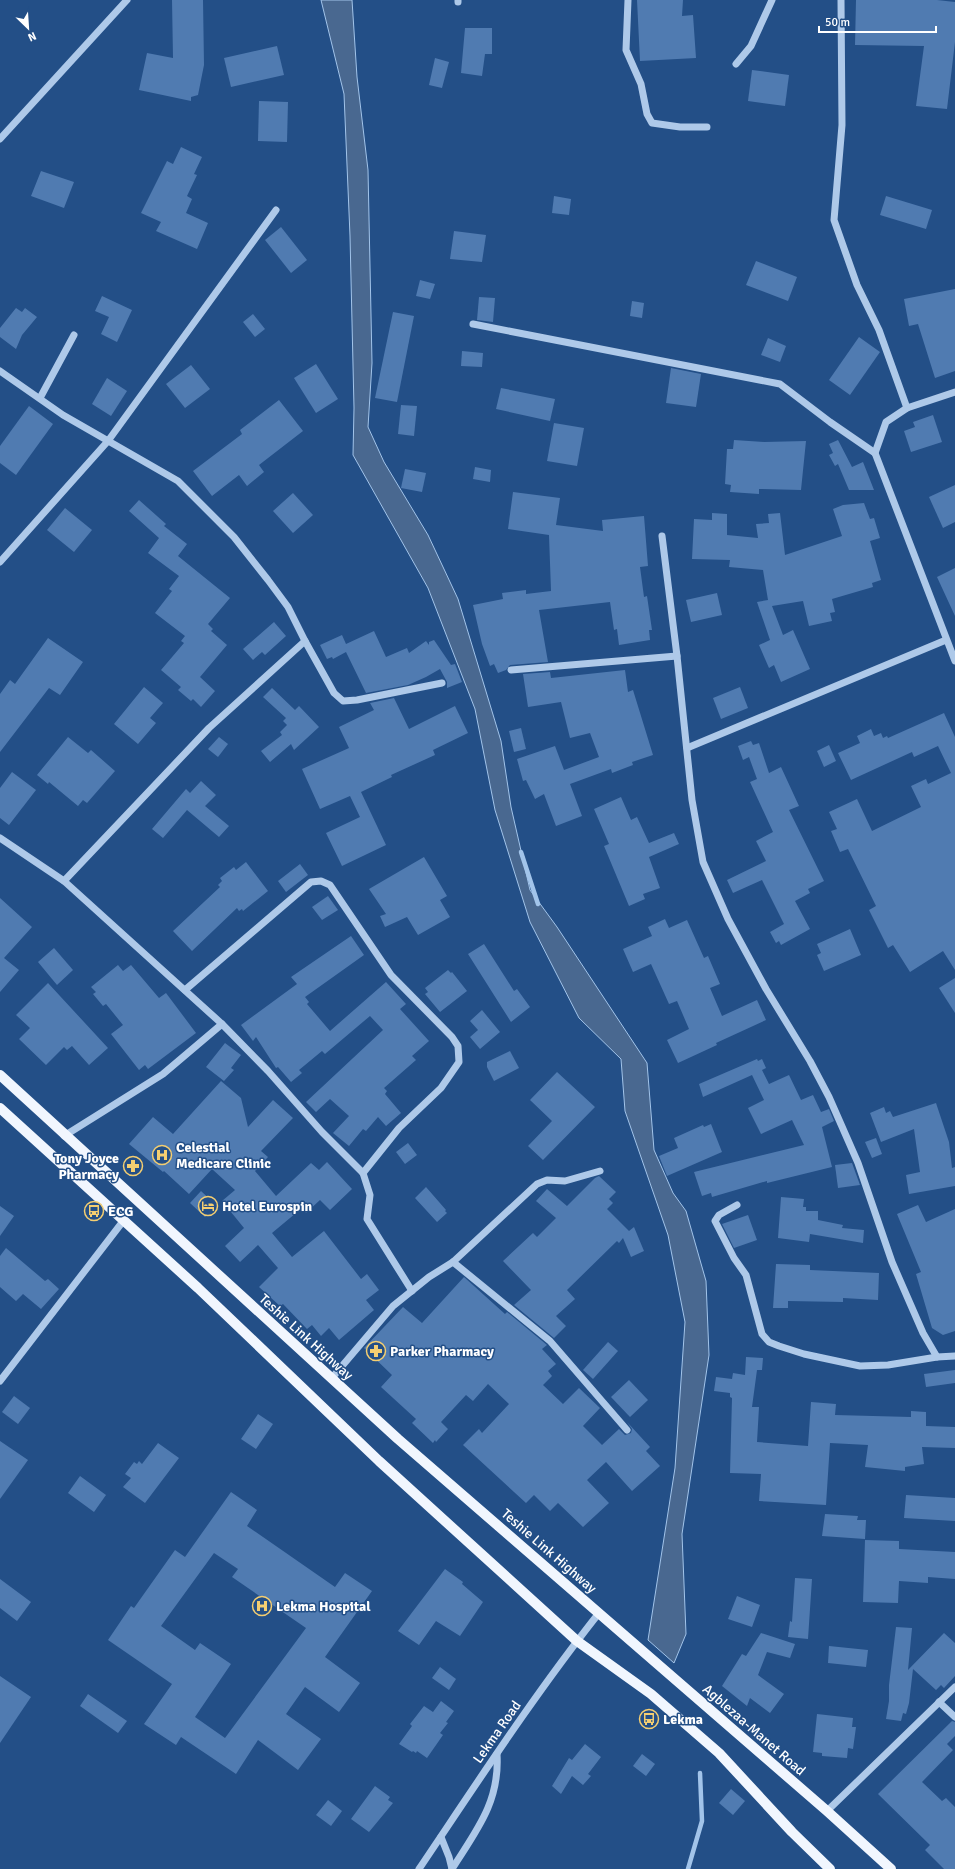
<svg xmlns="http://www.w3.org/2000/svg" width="955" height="1869" viewBox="0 0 955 1869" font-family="Signika,sans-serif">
  <rect width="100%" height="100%" fill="#234f87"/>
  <polygon fill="#496890" stroke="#a2c4ea" points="321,0 352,0 357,77 368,170 372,363 368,427 384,462 428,535 458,599 501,741 511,807 530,890 557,927 647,1063 654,1150 673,1193 686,1211 706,1281 709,1355 682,1534 686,1634 674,1663 648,1640 675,1468 685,1322 668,1235 625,1111 621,1059 579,1018 530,922 495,810 475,709 428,588 353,455 354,408 350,236 344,94"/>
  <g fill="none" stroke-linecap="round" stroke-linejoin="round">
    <g stroke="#a2c4ea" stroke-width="4.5">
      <polyline points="521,852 538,904"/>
      <polyline points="688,1869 702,1821 700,1773"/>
    </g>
  </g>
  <g fill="#507bb1" fill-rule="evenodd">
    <polygon points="172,0 203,0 204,65 198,95 191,97 191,101 139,90 147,53 173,58"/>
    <polygon points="637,0 683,0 682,16 693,15 696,58 640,61"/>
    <polygon points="856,0 937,0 955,2 955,42 947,109 916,106 924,46 855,45"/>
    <polygon points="465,28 492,28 492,54 485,54 482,76 461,73"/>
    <polygon points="277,46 284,75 231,87 224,58"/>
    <polygon points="435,58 449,62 442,88 429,85"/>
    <polygon points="752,70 789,75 785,106 748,101"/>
    <polygon points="259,101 288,102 287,142 258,141"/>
    <polygon points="181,147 202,157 194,174 197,175 187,196 192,199 186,213 208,223 197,249 156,231 161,222 141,213 167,161 173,164"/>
    <polygon points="41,171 74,182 64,208 31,196"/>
    <polygon points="554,196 571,199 569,215 552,213"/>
    <polygon points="886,196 932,210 926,229 880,215"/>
    <polygon points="281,227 307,260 291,273 265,240"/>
    <polygon points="454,231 486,235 482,262 450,259"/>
    <polygon points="756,261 797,277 788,301 746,285"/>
    <polygon points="420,280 435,284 430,299 416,296"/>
    <polygon points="955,289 955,371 935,378 918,324 909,326 904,299"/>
    <polygon points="102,296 132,310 117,342 101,334 109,317 95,311"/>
    <polygon points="479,297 495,298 493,322 477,320"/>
    <polygon points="632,301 644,303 642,318 630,316"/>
    <polygon points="16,308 22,312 25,308 37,317 22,335 16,349 0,337 0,328"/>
    <polygon points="393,312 414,316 397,402 375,398"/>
    <polygon points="253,314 265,329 255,337 243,322"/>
    <polygon points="859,337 880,352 850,395 829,380"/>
    <polygon points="768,338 786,346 780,362 761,355"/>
    <polygon points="462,351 483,353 482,367 461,366"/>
    <polygon points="316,364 338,399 316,413 294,378"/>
    <polygon points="191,365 210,389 185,408 166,384"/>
    <polygon points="671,368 701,374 696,407 666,403"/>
    <polygon points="107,378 127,391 111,416 92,404"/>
    <polygon points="501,388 555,399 550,421 496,409"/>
    <polygon points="279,400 303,431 259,465 264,472 247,486 239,475 212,496 193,471 242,434 240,430"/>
    <polygon points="401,405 417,406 414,436 398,434"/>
    <polygon points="29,406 53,424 16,475 0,463 0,446"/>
    <polygon points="933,415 942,442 911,452 904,431 915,427 913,422"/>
    <polygon points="554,423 584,428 577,466 547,461"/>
    <polygon points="734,440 764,442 806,441 801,490 759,489 759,494 730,492 731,485 725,484 727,449 733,449"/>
    <polygon points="838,440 852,467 863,462 874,490 849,490 838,464 835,466 829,455 833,453 829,444"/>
    <polygon points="475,467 491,470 490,482 473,479"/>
    <polygon points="405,469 426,473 422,492 401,488"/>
    <polygon points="955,485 955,522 943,528 929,497"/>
    <polygon points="513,492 560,498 556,525 603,531 602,520 644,516 648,566 640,567 644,597 647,596 652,630 649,630 650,640 619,645 617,629 614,630 610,602 539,610 548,662 510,665 506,670 498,673 494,664 490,666 482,644 473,605 503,599 502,593 526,590 526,594 551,591 549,535 508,529"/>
    <polygon points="293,493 313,515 293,533 273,511"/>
    <polygon points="139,500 166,524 164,526 187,544 178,556 230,598 208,624 213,629 211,631 227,645 200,677 215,691 201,707 193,699 191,701 178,690 181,687 161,670 184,643 181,641 185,636 155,613 172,591 169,589 179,576 148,553 159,538 129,511"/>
    <polygon points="864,503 870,519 874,518 880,538 870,541 881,580 872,583 873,587 832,599 835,612 830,613 832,621 809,626 803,601 772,606 783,635 793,630 810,669 781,682 774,665 769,668 759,645 770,640 757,602 768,600 763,570 729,567 730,560 692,559 694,519 712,520 712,513 727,514 727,535 758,538 756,524 769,523 768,514 780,513 785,555 842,536 833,509 843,505"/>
    <polygon points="65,508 92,530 74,552 47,530"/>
    <polygon points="955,568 955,616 937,577"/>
    <polygon points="717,593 722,615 691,622 686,600"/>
    <polygon points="274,622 286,636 265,655 262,652 253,660 243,649"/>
    <polygon points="374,631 386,657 407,648 409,653 426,641 429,645 429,642 434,640 451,665 455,664 462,682 447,688 447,682 440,669 426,677 408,685 366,693 346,652 333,659 332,657 327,659 320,645 342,635 346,644"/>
    <polygon points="48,638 83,662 60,695 49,688 0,752 0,694 10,680 15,684"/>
    <polygon points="625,670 628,692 633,690 653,755 632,762 633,765 612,773 611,769 570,784 582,816 556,826 544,794 535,799 526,780 523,781 517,759 555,746 564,770 599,757 590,733 570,738 561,702 528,707 523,674 550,672 551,678"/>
    <polygon points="144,687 163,703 150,718 156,723 138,744 114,724"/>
    <polygon points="740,687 748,708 721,719 713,698"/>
    <polygon points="272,688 295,710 299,706 319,727 294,750 291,744 270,762 261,751 282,735 280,732 287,725 283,721 286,718 263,697"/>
    <polygon points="394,698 409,729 455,706 468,733 433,750 435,755 391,775 392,777 361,792 386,845 342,866 326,833 360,817 350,796 320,809 302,769 349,748 339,727 374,710 370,703"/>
    <polygon points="944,713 955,737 955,970 943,951 910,972 893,945 888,948 869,910 876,906 848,849 840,852 831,831 837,829 829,812 857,799 872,831 921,807 911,786 926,779 928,784 951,773 938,746 914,757 912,752 851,780 838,753 860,743 857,736 871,729 874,736 881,733 883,738 887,736 888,738"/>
    <polygon points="521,728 526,749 514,752 509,731"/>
    <polygon points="68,737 88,753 91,750 115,771 87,803 83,800 78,806 49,782 48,784 37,775"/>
    <polygon points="219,737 228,744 218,757 208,749"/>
    <polygon points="751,741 753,745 759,743 769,773 781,767 799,806 789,810 824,881 808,889 810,893 795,901 810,929 781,945 779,941 776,943 770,932 784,924 762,880 733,893 727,880 766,861 756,841 773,832 750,782 757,779 749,757 743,760 738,746"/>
    <polygon points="829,745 836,761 824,767 817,751"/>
    <polygon points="12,772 36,790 9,825 0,818 0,788"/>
    <polygon points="201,781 216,795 205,806 229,826 219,837 187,810 163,838 152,829 186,789 190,793"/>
    <polygon points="621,797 631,820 637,817 649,843 674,833 679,844 649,857 660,888 643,894 645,899 629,906 604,846 609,844 594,809"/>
    <polygon points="424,857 447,896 440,900 450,917 418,935 407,917 385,927 380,916 386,914 369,889"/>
    <polygon points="246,862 268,891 243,911 242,909 239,911 237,908 192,951 173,931 220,887 218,885 222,881 220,878 234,867 236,870"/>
    <polygon points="300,864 308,875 286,892 278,881"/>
    <polygon points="328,896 338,910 322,920 312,907"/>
    <polygon points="0,898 32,927 4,958 19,970 0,992"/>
    <polygon points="665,919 669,928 687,920 704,958 708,956 720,984 710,988 722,1016 757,1000 766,1020 716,1043 717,1045 678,1063 667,1040 689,1029 677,1001 669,1004 651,964 633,972 623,949 652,936 648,927"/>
    <polygon points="850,929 861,955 824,971 817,955 821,953 817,944"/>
    <polygon points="351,936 364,955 305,997 309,1002 307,1004 330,1031 386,982 406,1004 400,1009 429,1041 412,1056 416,1060 384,1088 387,1091 385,1094 401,1113 386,1126 378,1117 366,1131 363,1129 349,1146 333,1133 349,1116 330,1099 316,1112 306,1102 383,1030 370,1016 325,1054 322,1051 299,1070 302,1073 291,1082 278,1067 276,1068 256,1037 253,1041 241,1025 297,984 291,977"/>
    <polygon points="484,944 514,991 517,989 530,1007 511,1022 468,954"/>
    <polygon points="54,948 73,970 57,985 38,962"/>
    <polygon points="118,965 123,971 131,965 159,998 166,993 196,1033 148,1069 145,1065 139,1070 111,1034 123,1025 106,1004 103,1006 93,994 96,992 91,987"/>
    <polygon points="448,970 451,973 452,972 467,991 440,1012 425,994 428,992 425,988"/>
    <polygon points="955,978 955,1013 939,988"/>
    <polygon points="48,983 108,1048 89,1065 72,1046 67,1050 64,1047 46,1065 19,1039 30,1028 16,1015"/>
    <polygon points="482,1010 500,1032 480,1049 470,1037 478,1030 470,1021"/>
    <polygon points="225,1043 241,1055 231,1068 234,1070 224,1081 206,1067"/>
    <polygon points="510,1051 519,1068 494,1081 487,1067 487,1062"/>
    <polygon points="757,1059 758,1061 762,1059 766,1068 762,1070 769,1084 789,1075 801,1100 813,1095 821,1112 829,1109 834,1121 822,1127 832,1167 767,1183 767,1181 712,1197 711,1193 702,1196 694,1172 804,1145 792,1120 761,1134 748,1108 764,1100 752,1075 703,1097 699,1084"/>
    <polygon points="557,1072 595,1107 543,1160 528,1146 552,1121 530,1100"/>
    <polygon points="221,1081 241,1098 248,1127 273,1100 293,1118 261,1151 268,1157 255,1171 276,1196 311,1163 319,1170 327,1162 352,1189 330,1210 320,1200 306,1213 302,1208 272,1233 292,1257 324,1231 361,1279 367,1274 379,1290 366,1300 374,1310 339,1340 329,1328 321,1336 312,1325 307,1329 283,1304 280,1306 259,1287 278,1268 258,1245 240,1262 225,1246 244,1228 222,1201 235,1190 212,1169 189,1194 164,1171 163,1172 129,1144 153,1117 173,1134"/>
    <polygon points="936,1103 949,1142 952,1168 955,1167 955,1186 909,1194 906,1175 920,1172 914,1129 881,1142 870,1113 884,1107 886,1113 890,1111 893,1117"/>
    <polygon points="711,1124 722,1152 667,1176 659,1156 678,1148 674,1138 703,1125 704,1127"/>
    <polygon points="876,1138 882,1154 872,1158 865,1142"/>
    <polygon points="408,1143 417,1155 405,1164 396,1152"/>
    <polygon points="852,1163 860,1185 838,1188 835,1165"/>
    <polygon points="599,1176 616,1192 609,1199 613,1203 607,1209 629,1231 634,1227 644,1251 631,1257 623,1238 619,1243 617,1241 567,1290 575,1299 556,1316 566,1326 554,1338 514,1305 531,1290 503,1261 533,1233 537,1237 556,1218 536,1201 547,1189 567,1206 595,1178"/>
    <polygon points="426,1187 446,1210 445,1211 447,1213 437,1222 415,1198"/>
    <polygon points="201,1191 216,1205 205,1217 190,1203"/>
    <polygon points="781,1197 804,1199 803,1207 806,1207 806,1211 818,1211 818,1220 843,1225 842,1228 864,1230 863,1243 810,1234 809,1242 778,1238"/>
    <polygon points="918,1205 926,1222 955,1209 955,1331 943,1335 932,1328 916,1274 921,1272 897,1214"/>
    <polygon points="0,1206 14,1216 0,1236"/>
    <polygon points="748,1215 757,1240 734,1248 722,1224"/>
    <polygon points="6,1248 45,1281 48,1279 59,1289 41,1309 23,1294 16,1301 0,1287 0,1256"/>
    <polygon points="776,1264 810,1265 810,1270 879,1273 878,1300 843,1298 843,1302 788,1301 788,1308 773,1308"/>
    <polygon points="464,1277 505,1314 507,1312 547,1345 542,1349 556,1364 548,1371 552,1376 543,1385 563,1404 579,1388 600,1408 583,1426 602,1445 619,1429 625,1435 631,1433 632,1429 627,1422 650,1447 646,1451 660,1466 632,1491 606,1462 587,1480 609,1503 583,1527 558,1503 550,1511 534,1495 526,1503 463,1445 479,1429 482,1433 509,1404 488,1384 473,1401 466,1395 441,1422 448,1429 436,1442 435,1440 433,1443 412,1423 416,1419 381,1387 392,1375 364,1348 403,1307 422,1323"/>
    <polygon points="608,1342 618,1351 593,1379 583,1370"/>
    <polygon points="746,1357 763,1358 762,1370 757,1370 752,1407 759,1407 757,1442 808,1446 811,1402 836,1404 835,1415 911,1417 911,1411 926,1412 926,1426 955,1427 955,1448 922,1447 924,1464 905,1467 905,1471 865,1467 868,1445 830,1443 826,1505 759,1501 761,1474 730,1473 732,1398 730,1397 730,1393 714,1391 716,1377 732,1379 733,1373 745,1375"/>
    <polygon points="955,1370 955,1383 926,1387 924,1374"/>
    <polygon points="629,1380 648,1400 630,1417 611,1397"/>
    <polygon points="14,1396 30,1408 18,1424 2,1412"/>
    <polygon points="258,1414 273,1424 256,1449 241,1439"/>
    <polygon points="0,1441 28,1460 0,1499"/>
    <polygon points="158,1443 179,1458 145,1503 123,1487 131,1478 125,1474 134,1462 137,1464 139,1461 142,1464"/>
    <polygon points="80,1476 106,1495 94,1512 68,1493"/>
    <path d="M231,1492L257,1510L247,1526L335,1587L345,1573L372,1591L325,1657L360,1683L339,1712L305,1687L286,1714L321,1739L298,1770L258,1740L236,1774L181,1737L176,1745L144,1724L172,1684L108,1640L131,1606L134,1608L175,1550L185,1557ZM214,1553L238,1569L232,1577L306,1628L225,1738L195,1717L231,1664L200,1643L195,1650L161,1626Z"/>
    <polygon points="906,1495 955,1498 955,1521 904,1518"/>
    <polygon points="825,1514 858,1516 857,1520 866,1520 865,1539 822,1536"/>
    <polygon points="865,1540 899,1541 899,1549 955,1552 955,1579 928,1577 928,1583 899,1581 898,1603 863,1602"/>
    <polygon points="445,1569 463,1582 462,1584 483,1602 460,1636 436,1621 419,1645 398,1631"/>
    <polygon points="795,1578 812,1579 808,1639 788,1637 790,1621 792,1622"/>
    <polygon points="0,1579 31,1602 17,1621 0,1608"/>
    <polygon points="737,1596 760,1605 752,1627 728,1619"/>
    <polygon points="896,1627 912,1628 908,1670 944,1633 955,1643 955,1676 944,1688 941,1685 936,1690 913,1669 909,1703 906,1714 903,1713 901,1721 886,1719 889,1701 889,1685"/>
    <polygon points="761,1633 795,1644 790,1658 767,1652 758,1675 784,1694 770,1713 750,1698 747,1706 722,1686 742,1654 746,1656"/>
    <polygon points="829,1646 868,1650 866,1667 828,1663"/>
    <polygon points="440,1667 456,1679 449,1690 432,1678"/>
    <polygon points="0,1676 31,1697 0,1743"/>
    <polygon points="88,1694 127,1721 118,1733 80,1706"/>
    <polygon points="441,1701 454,1711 446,1722 448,1723 440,1733 443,1735 427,1758 417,1751 416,1753 413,1751 412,1752 399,1744 412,1726 410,1724 424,1706 433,1712"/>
    <polygon points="817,1714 853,1718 852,1727 856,1727 853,1749 848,1748 847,1758 822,1756 822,1753 813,1752"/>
    <polygon points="952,1721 955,1722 955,1736 947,1744 953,1750 922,1782 942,1801 946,1798 955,1807 955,1869 944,1869 925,1850 930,1845 878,1794"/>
    <polygon points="585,1744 601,1757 588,1774 591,1776 583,1785 572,1776 561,1794 552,1786 569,1758 572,1760"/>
    <polygon points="642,1754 655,1764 646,1776 633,1766"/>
    <polygon points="375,1786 390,1797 388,1800 393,1803 369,1832 351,1819"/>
    <polygon points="731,1789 745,1801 733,1815 719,1803"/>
    <polygon points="328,1800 342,1811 331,1826 316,1815"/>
  </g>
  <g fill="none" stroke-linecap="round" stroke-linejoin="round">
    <g stroke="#aec9e9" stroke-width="7">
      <polyline points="628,0 626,50 641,84 647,114 652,123 680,127 707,127"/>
      <polyline points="841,0 842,125 834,220 857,285 879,330 907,408"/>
      <polyline points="458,2 458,0"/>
      <polyline points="736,64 751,46 772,0"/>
      <polyline points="0,139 127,0"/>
      <polyline points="473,324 780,384 830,422 875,453"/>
      <polyline points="0,371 63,415 178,481 234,537 268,580 288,607 305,641 209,728 64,881 0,838"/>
      <polyline points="955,392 907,408 886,422 875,453 955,661"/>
      <polyline points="40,398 74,335"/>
      <polyline points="662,536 677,656 692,800 703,862 728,919 766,989 810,1061 829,1097 858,1163 892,1262 923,1333 937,1357 955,1356"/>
      <polyline points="0,562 108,441 276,210"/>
      <polyline points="305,641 334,693 343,701 357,700 442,683"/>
      <polyline points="511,670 677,656"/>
      <polyline points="687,748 946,640"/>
      <polyline points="64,881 222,1024 268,1071 322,1132 363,1173 370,1195 367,1219 412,1291"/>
      <polyline points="185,990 311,882 321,881 330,885 391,975 452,1037 458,1046 459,1062 441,1088 399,1128 363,1173"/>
      <polyline points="64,1136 163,1074 222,1024"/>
      <polyline points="737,1205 719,1215 715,1221 734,1258 746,1275 762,1334 769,1342 779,1346 804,1354 860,1366 888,1365 937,1357"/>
      <polyline points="453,1262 550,1341 627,1430"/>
      <polyline points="331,1379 393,1306 429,1277 453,1262 537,1184 547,1180 565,1181 600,1171"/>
      <polyline points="0,1381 124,1220"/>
      <polyline points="939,1702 955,1717"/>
      <polyline points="827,1811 955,1687"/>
      <polyline points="441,1837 449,1857 452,1869"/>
      <path d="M419,1869C477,1783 534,1695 599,1613"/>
      <path d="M452,1869C476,1831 500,1802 497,1754"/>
    </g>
    <g stroke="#f1f6fe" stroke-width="10">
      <polyline points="0,1075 398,1439 827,1811 891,1869"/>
      <polyline points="0,1108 198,1288 379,1461 577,1641 651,1694 719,1753 792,1832 830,1869"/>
    </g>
  </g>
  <defs>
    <g id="hospital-ring" transform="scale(1)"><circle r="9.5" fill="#234f87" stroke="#f4ce71" stroke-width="1.5"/><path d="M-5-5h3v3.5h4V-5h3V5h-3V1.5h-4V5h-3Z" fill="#f4ce71"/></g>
    <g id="pharmacy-ring" transform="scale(1)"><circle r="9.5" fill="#234f87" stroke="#f4ce71" stroke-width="1.5"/><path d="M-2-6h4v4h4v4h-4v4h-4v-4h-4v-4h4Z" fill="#f4ce71"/></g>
    <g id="hotel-ring" transform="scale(1)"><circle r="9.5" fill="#234f87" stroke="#f4ce71" stroke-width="1.5"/><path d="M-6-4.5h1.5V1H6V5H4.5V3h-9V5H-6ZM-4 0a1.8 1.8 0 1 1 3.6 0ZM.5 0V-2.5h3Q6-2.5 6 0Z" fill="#f4ce71"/></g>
    <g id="bus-ring" transform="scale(1)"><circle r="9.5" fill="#234f87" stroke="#f4ce71" stroke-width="1.5"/><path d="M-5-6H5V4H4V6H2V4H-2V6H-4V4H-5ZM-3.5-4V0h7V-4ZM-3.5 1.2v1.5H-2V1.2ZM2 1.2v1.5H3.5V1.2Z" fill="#f4ce71"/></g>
  </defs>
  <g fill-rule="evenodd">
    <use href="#hospital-ring" x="162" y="1155"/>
    <use href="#pharmacy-ring" x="133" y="1166"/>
    <use href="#hotel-ring" x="208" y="1206"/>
    <use href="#bus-ring" x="94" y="1211"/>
    <use href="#pharmacy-ring" x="376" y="1351"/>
    <use href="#hospital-ring" x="262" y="1606"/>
    <use href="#bus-ring" x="649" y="1719"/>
  </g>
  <g text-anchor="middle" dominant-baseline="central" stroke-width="3" stroke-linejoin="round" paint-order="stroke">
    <g font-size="14" font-weight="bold" fill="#fff" stroke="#234f87" text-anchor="start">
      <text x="176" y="1147">Celestial<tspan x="176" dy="16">Medicare Clinic</tspan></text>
      <text x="119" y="1158" text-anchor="end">Tony Joyce<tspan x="119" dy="16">Pharmacy</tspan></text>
      <text x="222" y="1206">Hotel Eurospin</text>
      <text x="108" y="1211">ECG</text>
      <text x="390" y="1351">Parker Pharmacy</text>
      <text x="276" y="1606">Lekma Hospital</text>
      <text x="663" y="1719">Lekma</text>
    </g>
    <g font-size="14" fill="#fff" stroke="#234f87">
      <text transform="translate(306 1337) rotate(42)">Teshie Link Highway</text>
      <text transform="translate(549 1551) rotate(41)">Teshie Link Highway</text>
      <text transform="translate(754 1730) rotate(41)">Agblezaa-Manet Road</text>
      <text transform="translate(497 1732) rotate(-55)">Lekma Road</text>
    </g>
  </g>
  <g transform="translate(28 28) rotate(155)" stroke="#234f87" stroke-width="3" paint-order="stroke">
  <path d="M0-3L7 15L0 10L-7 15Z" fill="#ffffff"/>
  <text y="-6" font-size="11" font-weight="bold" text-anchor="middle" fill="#ffffff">N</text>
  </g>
  <path d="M819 26v6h117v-6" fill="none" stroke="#ffffff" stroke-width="2"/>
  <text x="825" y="26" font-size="12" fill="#ffffff" stroke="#234f87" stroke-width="3" paint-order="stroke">50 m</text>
</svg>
